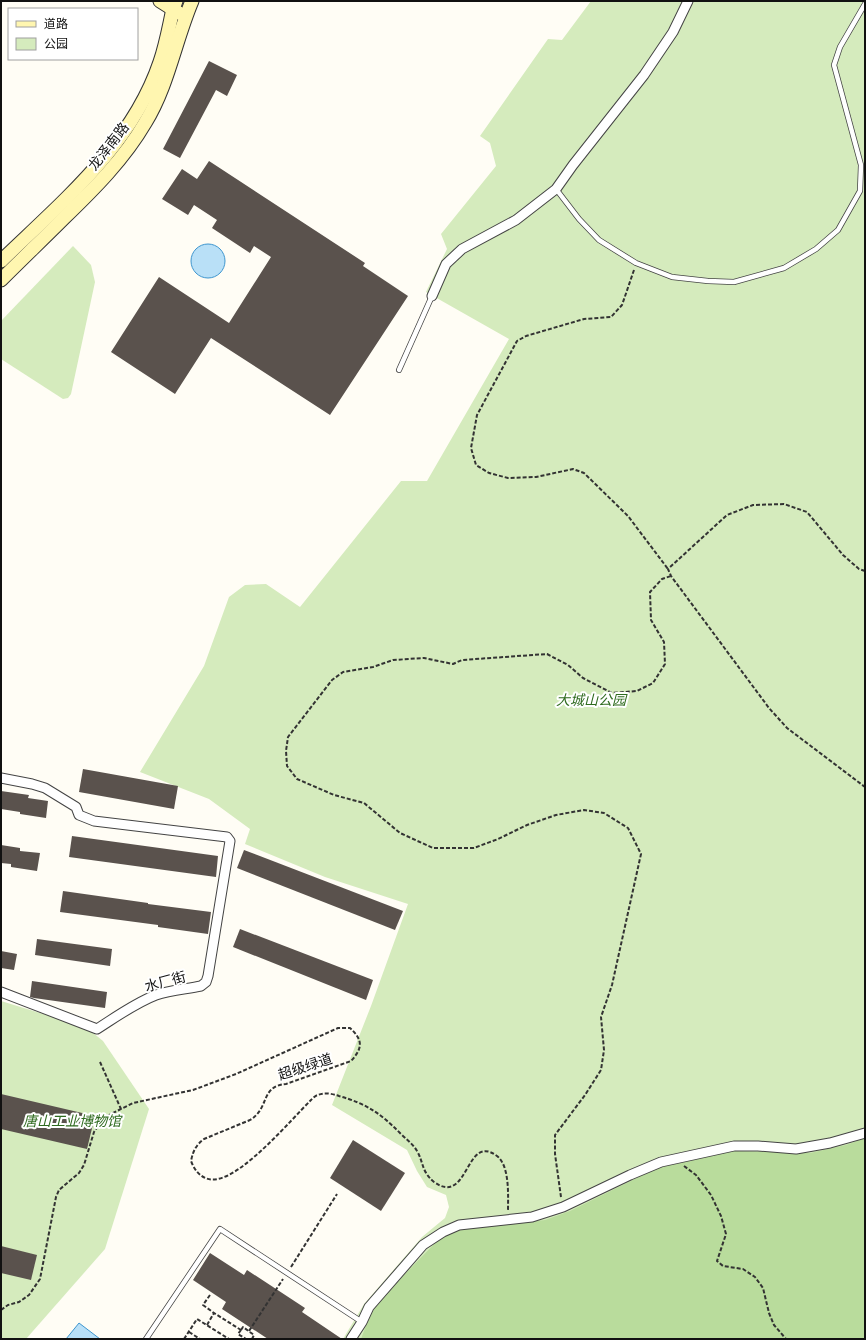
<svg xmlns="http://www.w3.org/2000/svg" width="866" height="1340" viewBox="0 0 866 1340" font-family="'Noto Serif','Noto Sans SC',serif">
  <rect width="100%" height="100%" fill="#fffdf5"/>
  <g fill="#d5ebbd">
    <polygon points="591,1 865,1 865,1339 343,1339 364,1304 422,1237 445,1218 449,1207 446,1195 427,1187 417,1171 407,1150 332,1105 371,1006 408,904 325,877 245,844 250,829 209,799 140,772 204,666 229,597 245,585 266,584 300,607 401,481 427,481 509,339 426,292 447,249 441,234 496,166 490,143 480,136 548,39 562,40"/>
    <polygon points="73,246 91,265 95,282 71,394 68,398 63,399 1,359 1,321"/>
    <polygon points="1,1001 73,1023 92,1032 103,1041 149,1109 105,1249 26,1339 1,1339"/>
  </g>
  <polygon fill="#b9dc9c" points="865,1138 865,1339 361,1339 373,1307 439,1239 458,1230 545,1220 570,1211 657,1168 734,1151 810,1153 846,1145"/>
  <g fill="#b9e0f7" stroke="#3f96cf">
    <circle cx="208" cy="261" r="17"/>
    <polygon points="79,1323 100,1339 66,1339"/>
  </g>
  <g fill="#5a524d">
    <polygon points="209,61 237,75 227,96 216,90 180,158 163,149"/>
    <polygon points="209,161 365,263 363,266 408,296 330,415 211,338 175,394 111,352 159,277 229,323 271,257 254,246 250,253 212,228 217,220 194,205 188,215 162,199 182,169 197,179"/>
    <polygon points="83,769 178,786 174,809 79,792"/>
    <polygon points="1,791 29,795 28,798 48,801 46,818 20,814 20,812 1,809"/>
    <polygon points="72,836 218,856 216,877 69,857"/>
    <polygon points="1,845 20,848 20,851 40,853 37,871 11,867 11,864 1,863"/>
    <polygon points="244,850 403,911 395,930 237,868"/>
    <polygon points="63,891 148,903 148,904 211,912 208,934 158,927 158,925 60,912"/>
    <polygon points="240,929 373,980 366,1000 233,947"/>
    <polygon points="37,939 112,949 110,966 35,955"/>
    <polygon points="1,951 17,954 14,970 1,968"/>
    <polygon points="32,981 107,992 105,1008 34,998 30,997"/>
    <polygon points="1,1094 95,1116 87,1149 1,1129"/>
    <polygon points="353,1140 405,1173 381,1211 330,1178"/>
    <polygon points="1,1246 37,1255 31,1280 1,1273"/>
    <polygon points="210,1253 244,1275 247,1270 305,1308 302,1312 342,1339 268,1339 222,1309 226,1302 193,1280"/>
  </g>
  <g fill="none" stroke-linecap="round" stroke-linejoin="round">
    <g stroke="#444" stroke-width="6">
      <g id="lane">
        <polyline points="556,189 579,219 599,240 636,263 672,277 708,281 734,282 784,268 816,249 838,230 860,191 861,165 834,65 840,47 865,4"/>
        <polyline points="399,370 432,296"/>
        <polyline points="146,1339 220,1229 362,1322"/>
      </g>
    </g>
    <g stroke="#444" stroke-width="11">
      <g id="street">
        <polyline points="432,296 446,264 462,249 516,220 556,189 573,165 644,75 673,32 688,1"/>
        <path d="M1,778L32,784L45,788L76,807L79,815L94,821L227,837L230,841L208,976L206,982L201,986C187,989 170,990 156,995C135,1003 116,1017 97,1029L1,992"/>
        <polyline points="351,1339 362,1322 369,1307 423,1245 443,1232 459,1225 532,1217 563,1207 630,1175 661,1162 734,1146 758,1146 796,1149 830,1143 865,1133"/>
      </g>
    </g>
    <g stroke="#333" stroke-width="15">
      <g id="secondary">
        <polyline points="160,1 179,13"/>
        <path d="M1,261C62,202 132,145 160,62C166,45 169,27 173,9L176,1"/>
        <path d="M1,280C22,259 43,239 64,218C94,189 124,159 145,123C168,86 175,41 192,1"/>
      </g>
    </g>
    <g stroke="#333" stroke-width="2" stroke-dasharray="4 2" stroke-linecap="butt">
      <polyline points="634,270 622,305 611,317 584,319 526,336 517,341 477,415 471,448 476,465 489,473 508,478 536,477 573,469 584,473 628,516 668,569"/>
      <polyline points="865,571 859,569 843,555 807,512 784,504 753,505 727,515 668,569 671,576 769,708 787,728 865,787"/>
      <polyline points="100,1062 121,1109"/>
      <polyline points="684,1166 696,1175 711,1195 721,1216 726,1234 717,1261 723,1266 743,1269 755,1277 763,1288 769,1313 774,1325 786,1339"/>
      <polyline points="561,1197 555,1154 555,1135 585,1095 601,1070 604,1050 601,1017 612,985 641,854 628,828 604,813 584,810 556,815 527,825 498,839 474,848 433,848 400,833 364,803 334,795 297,779 287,766 286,751 288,737 332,680 343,672 373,667 393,660 424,658 453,664 462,660 547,654 568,665 583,678 612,693 637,691 653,683 665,664 664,642 651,620 650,592 662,579 671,576"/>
      <polyline points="291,1267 337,1194"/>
      <polyline points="210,1295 203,1305 214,1313"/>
      <path d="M1,1310L8,1305L19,1302L29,1295L40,1279L56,1197L59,1190L79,1173L84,1165L94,1132L103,1119L111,1114L133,1103L193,1090L236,1074L338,1028H350C363,1040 363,1048 351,1061L286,1084C260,1086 270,1108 250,1120L204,1139C196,1145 193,1151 191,1161C195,1172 204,1182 218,1179C246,1173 290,1121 311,1100C313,1098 316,1095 318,1095C325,1092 333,1094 339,1096C367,1104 380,1113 400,1133C406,1139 413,1144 417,1151C424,1163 421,1171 434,1182C469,1207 465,1132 497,1156C510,1166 508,1196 508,1211"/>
      <polyline points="207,1325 214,1313 241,1330"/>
      <polyline points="241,1330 243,1327 254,1335 252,1339"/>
      <polyline points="241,1330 238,1334 246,1339"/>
      <polyline points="249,1331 283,1279"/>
      <polyline points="189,1332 200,1339"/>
      <polyline points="184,1339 197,1319 229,1339"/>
    </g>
    <use href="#lane" stroke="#fff" stroke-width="4.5"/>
    <use href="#street" stroke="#fff" stroke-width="9"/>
    <use href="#secondary" stroke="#fff6b0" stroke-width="13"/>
  </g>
  <g text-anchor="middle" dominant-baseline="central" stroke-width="4" stroke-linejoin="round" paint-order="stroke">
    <g font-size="14" fill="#111" stroke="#fff">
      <text transform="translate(108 146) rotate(-52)">龙泽南路</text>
      <text transform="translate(165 981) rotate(-15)">水厂街</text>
      <text transform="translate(305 1066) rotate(-18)">超级绿道</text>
    </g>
    <g font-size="14" font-style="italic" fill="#2f6b1f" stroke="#fff">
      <text x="591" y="699">大城山公园</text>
      <text x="72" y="1120">唐山工业博物馆</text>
    </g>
  </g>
  <rect width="866" height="1340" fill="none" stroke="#111111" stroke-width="4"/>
  <rect x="8" y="8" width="130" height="52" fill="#ffffff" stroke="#a0a0a0"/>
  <rect x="16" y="21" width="20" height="6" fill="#fff6b0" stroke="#a0a0a0"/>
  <text x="44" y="28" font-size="12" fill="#111111">道路</text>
  <rect x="16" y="38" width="20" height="12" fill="#d5ebbd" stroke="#a0a0a0"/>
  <text x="44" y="48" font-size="12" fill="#111111">公园</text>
</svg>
